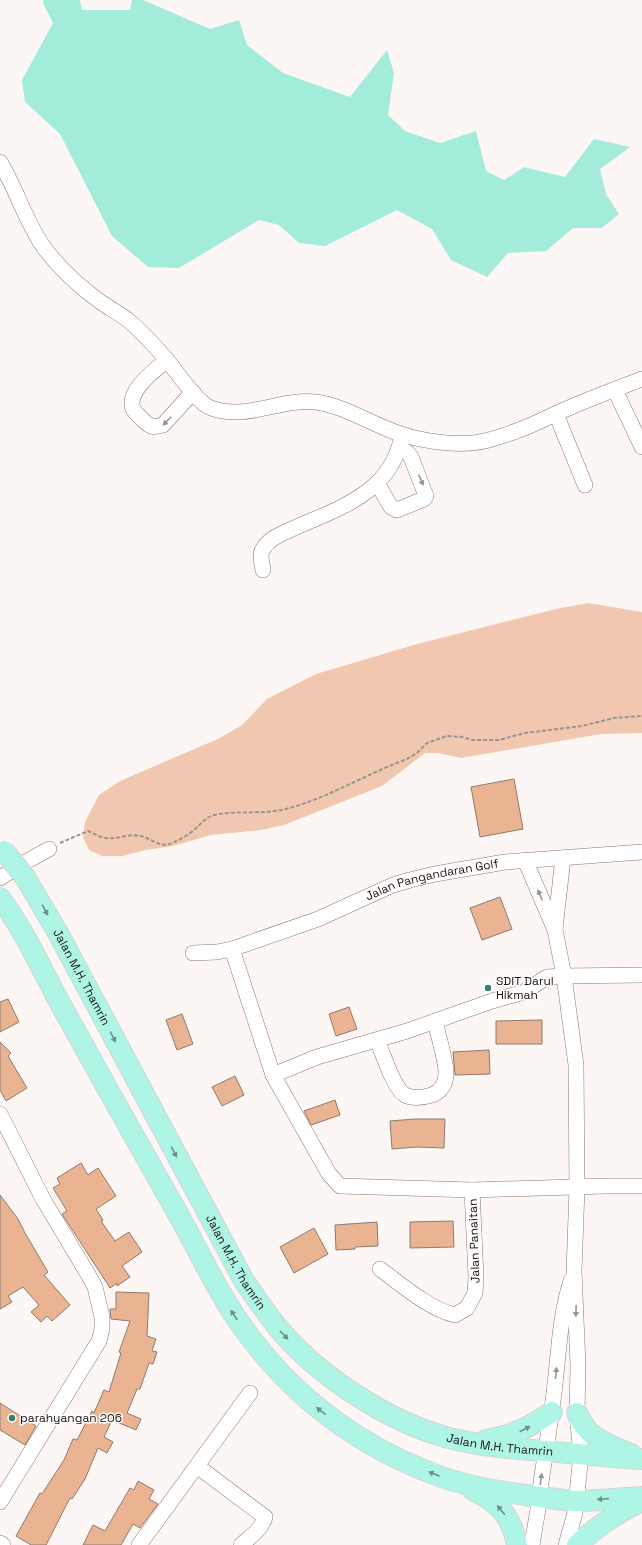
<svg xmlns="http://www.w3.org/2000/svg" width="642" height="1545" viewBox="0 0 642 1545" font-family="'Space Grotesk',sans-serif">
  <rect width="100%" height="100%" fill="#fcf7f5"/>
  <polygon fill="#f1c8af" points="588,603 642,612 642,733 601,734 461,758 438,753 425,753 382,786 284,825 261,830 211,835 173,846 146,850 122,856 102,856 89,850 83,837 85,822 99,795 120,781 220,738 242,725 267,699 316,674 417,644 556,609"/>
  <polygon fill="#a2ecd9" points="44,0 80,0 82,10 130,10 132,0 143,0 210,29 239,20 247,45 283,73 350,97 387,50 394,73 388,115 405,131 440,143 476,131 486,171 504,180 524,167 565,177 594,139 630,147 600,169 606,194 619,214 602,228 573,228 546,251 508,253 487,277 451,260 432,229 397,210 325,246 299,243 279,225 259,220 179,268 148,267 112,236 60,134 25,102 22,80 53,23 43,3"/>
  <g fill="#eab492" stroke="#8f7a6e">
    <polygon points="514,779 523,829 480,837 471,787"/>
    <polygon points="500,897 512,929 482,940 470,908"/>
    <polygon points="8,999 19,1022 0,1032 0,1002"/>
    <polygon points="349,1007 357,1029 336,1036 329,1014"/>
    <polygon points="182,1014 193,1044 177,1050 166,1020"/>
    <polygon points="542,1020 542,1044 496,1044 496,1021"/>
    <polygon points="0,1042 11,1053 8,1056 27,1088 6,1101 0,1090"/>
    <polygon points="489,1050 490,1074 455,1075 453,1052"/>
    <polygon points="235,1076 244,1095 222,1106 212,1087"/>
    <polygon points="335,1100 340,1115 311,1125 304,1111"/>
    <polygon points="415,1119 445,1119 444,1148 417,1147 392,1149 390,1121"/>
    <polygon points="81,1163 88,1175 98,1168 116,1196 96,1209 103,1220 101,1221 115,1241 129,1232 142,1252 122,1266 130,1277 117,1286 117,1283 110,1288 62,1214 67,1211 53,1188 60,1184 57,1178"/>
    <polygon points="0,1195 18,1219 25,1233 48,1272 44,1275 70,1305 52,1321 47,1316 41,1322 31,1312 39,1305 23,1287 8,1296 12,1302 0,1309"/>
    <polygon points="453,1221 454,1247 410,1248 410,1222"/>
    <polygon points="377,1222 378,1246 355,1247 355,1249 336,1250 335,1225"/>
    <polygon points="314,1228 328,1254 294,1273 280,1247"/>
    <polygon points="116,1292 149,1293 147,1336 156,1339 152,1351 157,1352 153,1364 149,1363 140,1389 137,1389 127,1413 141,1419 136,1430 112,1420 104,1437 113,1442 107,1453 98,1448 85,1479 72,1499 70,1498 46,1545 31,1545 16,1536 40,1493 42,1494 64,1460 73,1439 77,1440 92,1411 94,1413 104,1390 109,1392 121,1353 119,1352 130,1321 111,1319 110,1309 116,1309"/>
    <polygon points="0,1403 36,1426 25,1445 0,1430"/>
    <polygon points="138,1481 154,1490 149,1499 158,1504 140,1528 133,1524 121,1545 83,1545 93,1525 105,1531 130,1488 134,1490"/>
  </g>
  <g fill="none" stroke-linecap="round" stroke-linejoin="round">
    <g stroke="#8d786c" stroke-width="16">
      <g id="minor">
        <path d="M0,162C17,190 26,223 45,249C61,270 81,288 102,303C111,309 120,314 128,320C142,332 155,346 167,360C177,372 197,403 211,408C246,421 281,398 316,402C351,407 380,431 415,438C438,443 462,446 485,441C509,435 533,425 555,414C583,401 613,390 642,379"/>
        <path d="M167,360C155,370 126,391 133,409C135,413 140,417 143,420C150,427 154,428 163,425L193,392"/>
        <polyline points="615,390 642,447"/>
        <polyline points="556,414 585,485"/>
        <polyline points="377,483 391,507 397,510 424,499 426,496 411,457 408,453 400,448"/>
        <path d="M263,570C262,563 259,555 263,549C269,538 282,534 292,529C339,508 392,493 402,435"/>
        <polyline points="525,860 555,930 564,976 576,1065 577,1188 574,1272 578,1365 577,1413 581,1455 575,1513 566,1545"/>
        <polyline points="0,878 29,860 49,849"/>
        <polyline points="555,929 563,858"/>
        <polyline points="232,949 273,1075 329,1174 340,1186 472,1190 606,1186 642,1186"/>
        <path id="s1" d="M193,953L217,952L232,949L318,919L393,885L410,880L435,874L505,862L642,852"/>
        <path d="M377,1040C383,1053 393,1088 405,1095C413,1099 425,1097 432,1095C442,1091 446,1083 446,1073C446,1060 438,1035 435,1021"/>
        <polyline points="273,1075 317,1057 407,1031 492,1001 524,992 547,977 564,976 642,975"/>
        <polyline points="0,1114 43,1199 89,1276 95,1287 102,1317 102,1329 99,1341 0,1502"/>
        <path d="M380,1269C402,1285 429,1309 455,1315L467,1308L475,1293L476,1277L472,1190"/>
        <path d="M197,1466L265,1517C262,1529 250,1537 241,1545"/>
        <polyline points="0,1543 3,1545"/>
        <polyline points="139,1545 250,1393"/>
        <path d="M532,1545L538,1509L539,1497C544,1459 551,1422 555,1384C559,1349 560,1315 571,1281"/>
      </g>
    </g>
    <g stroke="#d6d4d3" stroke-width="22">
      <g id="major">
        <path id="s2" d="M25,877L58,933L244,1281C256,1298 267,1315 280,1330C320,1377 389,1422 449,1438C480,1446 513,1449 545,1451C578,1454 610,1457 642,1459"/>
        <path d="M0,898C27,934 44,975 66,1014C103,1081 140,1147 178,1214C201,1255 221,1300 250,1337C299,1402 363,1448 439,1476C469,1487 502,1492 533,1496C547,1498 561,1500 575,1501C597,1501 620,1498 642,1497"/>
        <path d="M577,1413C579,1417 582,1423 585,1427C595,1440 616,1448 631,1454"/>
        <path d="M486,1440C514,1435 528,1428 552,1412"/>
        <path d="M473,1490C500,1504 511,1515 517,1545"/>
        <path d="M577,1545C596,1527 618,1512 642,1501"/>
      </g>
    </g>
    <path stroke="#999390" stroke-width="2" stroke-dasharray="4 2" stroke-linecap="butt" d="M60,843L88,831C93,833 99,837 105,838C117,840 128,833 141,836C151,838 160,849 172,843C179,840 189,835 195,829C202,823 205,818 214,815C238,810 262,815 286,809C328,798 366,774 407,759L417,753L427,743L447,736L462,737L473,740H499L525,733L582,726L614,718L642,716"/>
    <use href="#minor" stroke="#fff" stroke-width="15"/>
    <use href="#major" stroke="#aff5e6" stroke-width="20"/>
    <g stroke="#d6d4d3" stroke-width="22" stroke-linecap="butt">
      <polyline id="major-bridge" points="4,851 25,877"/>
    </g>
    <use href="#major-bridge" stroke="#aff5e6" stroke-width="20"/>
  </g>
  <defs><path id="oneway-solid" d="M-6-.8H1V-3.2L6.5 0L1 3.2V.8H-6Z"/></defs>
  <g fill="#989492">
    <use href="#oneway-solid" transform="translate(167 421) rotate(134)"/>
    <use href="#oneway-solid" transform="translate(421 480) rotate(67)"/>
    <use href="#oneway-solid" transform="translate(540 895) rotate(-113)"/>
    <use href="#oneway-solid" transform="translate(576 1311) rotate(91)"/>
    <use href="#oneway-solid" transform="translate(556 1373) rotate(-85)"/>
    <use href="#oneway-solid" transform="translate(541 1479) rotate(-82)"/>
  </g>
  <g fill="#6c8f84">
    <use href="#oneway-solid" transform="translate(45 910) rotate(61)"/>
    <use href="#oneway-solid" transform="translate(113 1037) rotate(62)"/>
    <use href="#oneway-solid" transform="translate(174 1152) rotate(62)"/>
    <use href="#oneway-solid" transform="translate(234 1315) rotate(-123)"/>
    <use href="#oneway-solid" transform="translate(284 1335) rotate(46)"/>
    <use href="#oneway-solid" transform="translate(321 1411) rotate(-143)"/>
    <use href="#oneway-solid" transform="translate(525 1429) rotate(-28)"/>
    <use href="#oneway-solid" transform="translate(434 1474) rotate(-157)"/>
    <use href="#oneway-solid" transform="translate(603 1499) rotate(176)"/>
    <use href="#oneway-solid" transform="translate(501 1510) rotate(-129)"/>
  </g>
  <g fill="#3a7d6e" stroke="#fff" stroke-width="1.5">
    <circle cx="488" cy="988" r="4"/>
    <circle cx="12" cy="1418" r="4"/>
  </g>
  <g text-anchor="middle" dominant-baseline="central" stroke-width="3" stroke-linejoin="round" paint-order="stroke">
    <g font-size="12" fill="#1a120d" stroke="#fff">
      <text stroke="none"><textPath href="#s1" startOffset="252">Jalan Pangandaran Golf</textPath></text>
      <text stroke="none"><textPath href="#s2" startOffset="115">Jalan M.H. Thamrin</textPath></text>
      <text transform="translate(474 1241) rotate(-92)">Jalan Panaitan</text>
      <text stroke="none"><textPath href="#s2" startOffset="439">Jalan M.H. Thamrin</textPath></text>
      <text stroke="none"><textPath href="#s2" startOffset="775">Jalan M.H. Thamrin</textPath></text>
    </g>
    <g font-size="12" fill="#1a120d" stroke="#fff" text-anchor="start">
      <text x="496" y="981">SDIT Darul<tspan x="496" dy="14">Hikmah</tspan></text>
      <text x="20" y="1418">parahyangan 206</text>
    </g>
  </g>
</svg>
